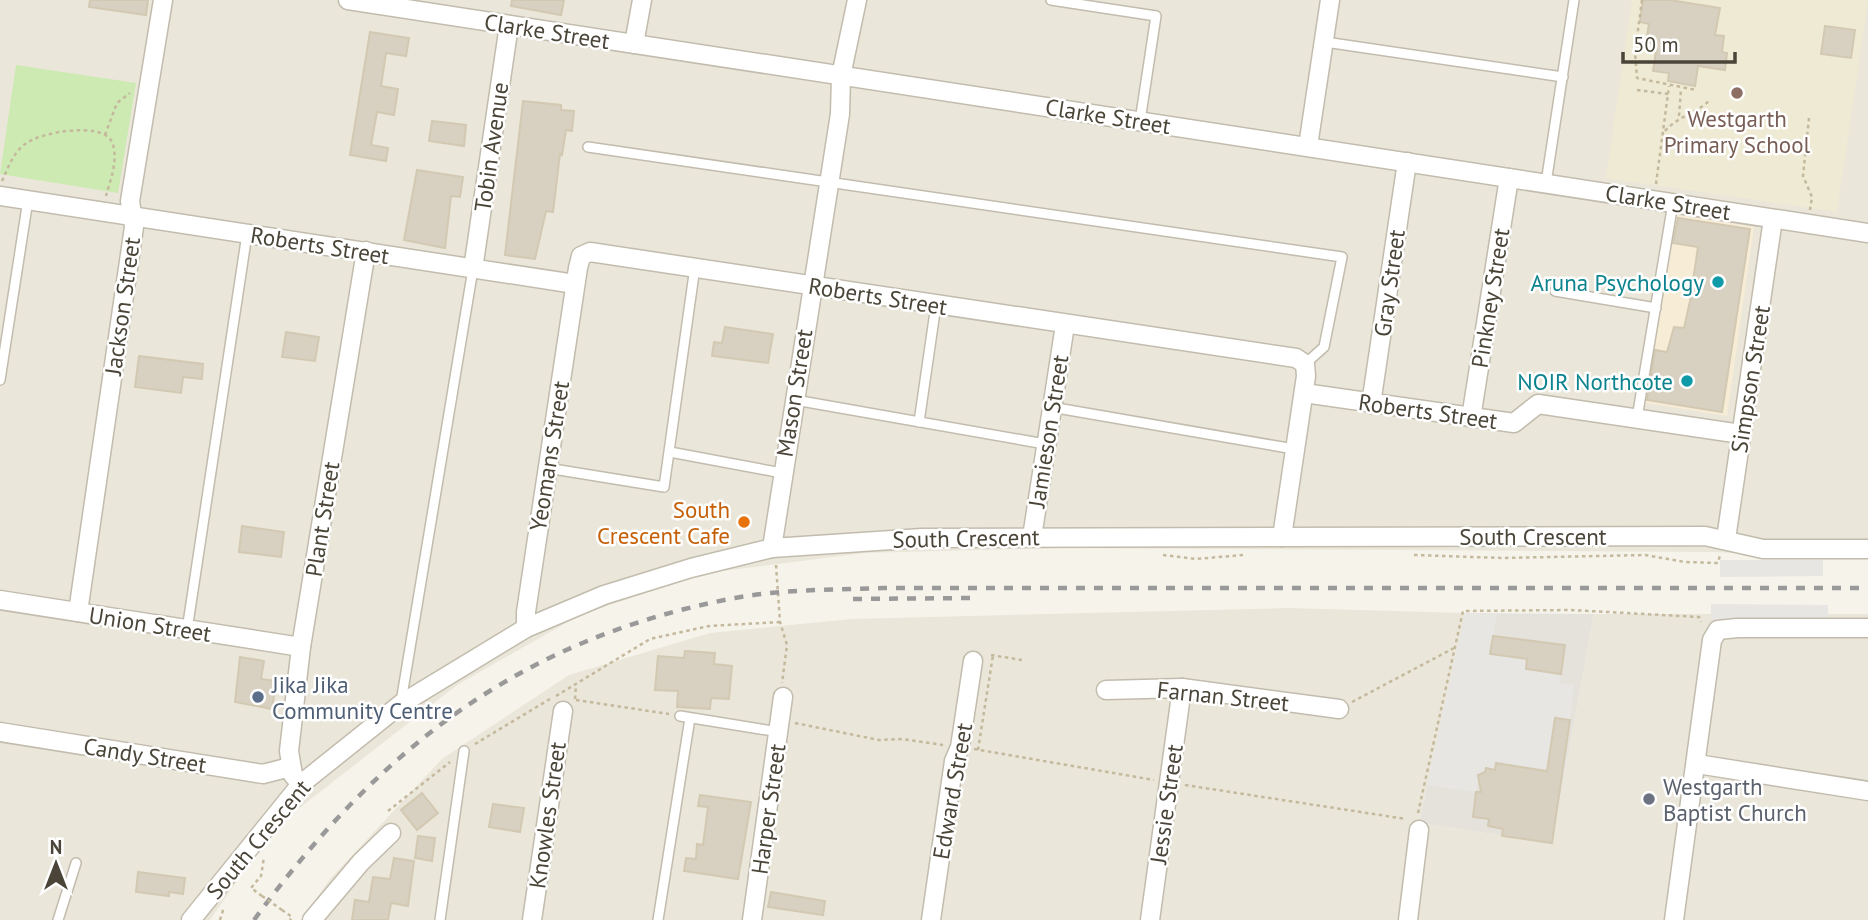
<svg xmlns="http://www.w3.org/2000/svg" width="1868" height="920" viewBox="0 0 1868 920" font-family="'PT Sans',sans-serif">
  <rect width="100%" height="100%" fill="#f6f3eb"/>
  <g fill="#eae6d9">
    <polygon points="0,0 1868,0 1868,559 1712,552 1058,548 864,553 706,573 580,615 457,685 293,813 256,854 210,920 0,920"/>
    <polygon points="1288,608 1465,613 1419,823 1552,843 1594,614 1868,614 1868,920 301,920 330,879 442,759 569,675 710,633 852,619"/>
  </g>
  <polygon fill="#f7ecd6" points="1671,214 1754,227 1727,416 1640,402"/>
  <polygon fill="#e5e2dc" points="1465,613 1594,614 1552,843 1419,823"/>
  <polygon fill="#efead4" points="1632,0 1868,0 1837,212 1606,178"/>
  <polygon fill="#cdeab3" points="16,65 136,83 118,193 0,174"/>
  <g fill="#e7e6e2">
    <polygon points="1720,560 1823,560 1823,576 1720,577"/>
    <polygon points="1711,604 1828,605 1828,621 1711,620"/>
    <polygon points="1465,613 1497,613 1490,654 1509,657 1512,638 1530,641 1526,669 1561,674 1560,684 1574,685 1570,720 1555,715 1549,757 1566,760 1563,775 1496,763 1495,770 1486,768 1479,777 1476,792 1427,785"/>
  </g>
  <g fill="#d8d0c0" stroke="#d3c9b2" stroke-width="2">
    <polygon points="90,0 148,0 146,15 89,7"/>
    <polygon points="512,0 564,0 561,15 511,6"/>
    <polygon points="1643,0 1670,0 1720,8 1715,35 1724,36 1722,52 1727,53 1725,70 1698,66 1695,86 1668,81 1669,73 1653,71 1657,44 1646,42 1649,24 1640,22"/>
    <polygon points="1825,26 1855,30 1851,58 1821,54"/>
    <polygon points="370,32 409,38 406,56 386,53 381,86 398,89 394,115 377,112 371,145 388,148 386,161 350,155"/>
    <polygon points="523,101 561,105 561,110 574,111 572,131 566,130 562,155 560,154 553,212 546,211 535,259 505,255"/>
    <polygon points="432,121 466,125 464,146 429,141"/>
    <polygon points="417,170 463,177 460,197 451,196 445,248 404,240"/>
    <polygon points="1678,218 1750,229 1722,412 1647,400 1655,350 1667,352 1674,327 1684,328 1690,301 1698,247 1673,243"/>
    <polygon points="725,327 773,334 768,363 712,356 714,342 722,343"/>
    <polygon points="286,332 319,337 315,361 282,357"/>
    <polygon points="139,356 203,364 202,379 183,377 181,393 135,387"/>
    <polygon points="242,526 284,532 281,557 239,552"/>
    <polygon points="1493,636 1565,645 1561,674 1526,669 1527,659 1490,654"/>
    <polygon points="685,651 715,653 714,664 732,666 729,699 711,698 710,709 677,707 678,691 655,690 658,656 684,658"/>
    <polygon points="240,657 264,661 261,679 276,681 272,709 235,702"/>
    <polygon points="1555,718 1570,720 1552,843 1502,836 1503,829 1488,826 1489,819 1473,817 1476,792 1481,792 1478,775 1485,772 1486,768 1495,770 1496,763 1547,771"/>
    <polygon points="422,793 438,813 417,830 401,810"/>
    <polygon points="700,795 751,802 738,879 684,871 686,858 696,859 697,844 703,845 708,807 698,806"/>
    <polygon points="493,804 524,808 520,832 489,827"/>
    <polygon points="418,836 435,838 432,861 415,858"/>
    <polygon points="394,858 414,861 408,906 391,903 388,920 352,920 355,900 369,902 373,877 390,879"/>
    <polygon points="138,872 185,878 183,894 169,892 169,896 136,892"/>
    <polygon points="771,892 825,901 823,915 768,907"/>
  </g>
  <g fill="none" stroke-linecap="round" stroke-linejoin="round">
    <g stroke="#c2bcad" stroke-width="12">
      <g id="service">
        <polyline points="1051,0 1156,16 1140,121"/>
        <polyline points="1325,42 1563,77"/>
        <polyline points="588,147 1342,257 1324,347 1305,364"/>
        <polyline points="1546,183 1574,0"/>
        <polyline points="1555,291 1656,308"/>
        <polyline points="0,380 28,200"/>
        <polyline points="795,400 1045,444"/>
        <polyline points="1051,407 1294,449"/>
        <polyline points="1637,418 1673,203"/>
        <polyline points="919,422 936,305"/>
        <polyline points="670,452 782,473"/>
        <polyline points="547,468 664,487 695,267"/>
        <polyline points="187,630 247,234"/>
        <polyline points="401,702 473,269"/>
        <polyline points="680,716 779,732"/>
        <polyline points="58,920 76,863"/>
        <polyline points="440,920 464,751"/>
        <polyline points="658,920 690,718"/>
      </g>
    </g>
    <g stroke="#c2bcad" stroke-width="21">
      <g id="minor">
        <polyline points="348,0 1868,233"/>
        <polyline points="634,44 642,0"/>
        <polyline points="1308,146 1330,0"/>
        <polyline points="0,196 575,284"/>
        <polyline points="473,269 509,25"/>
        <polyline points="1304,393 1514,423 1538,404 1741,434"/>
        <polyline points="1371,404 1407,162"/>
        <polyline points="1471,418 1509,178"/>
        <polyline points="1032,537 1065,325"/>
        <polyline points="1726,539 1773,219"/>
        <polyline points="772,548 840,114 841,76 857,0"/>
        <polyline points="0,600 301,647"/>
        <polyline points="78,612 134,227 130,201 163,0"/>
        <polyline points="526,628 526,612 578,268 581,256 590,252 1296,358 1305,364 1306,376 1282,537"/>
        <polyline points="1106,690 1182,688 1339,709"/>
        <polyline points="0,732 263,774 290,767"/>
        <polyline points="1697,764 1868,791"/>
        <polyline points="301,784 293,775 289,751 301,647 366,251"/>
        <polyline points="191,920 301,784 401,704 526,628 604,595 691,568 772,548 922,538 1705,536 1763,549 1868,549"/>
        <polyline points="312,920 361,862 391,833"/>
        <polyline points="532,920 563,711"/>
        <polyline points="752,920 783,697"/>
        <polyline points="931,920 954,761 960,747 973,661"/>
        <polyline points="1150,920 1182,688"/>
        <polyline points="1408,920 1419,830"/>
        <polyline points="1674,920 1712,640 1718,630 1737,628 1868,628"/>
      </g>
    </g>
    <g stroke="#c4b99d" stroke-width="2.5" stroke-dasharray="3.5 3.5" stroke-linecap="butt">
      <polyline points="1642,0 1635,52 1637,78 1696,90"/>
      <polyline points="1637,90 1668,94"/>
      <polyline points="1679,116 1681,89"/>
      <polyline points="1809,118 1803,176 1812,197 1810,210"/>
      <path d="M1665,131C1680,115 1695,114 1710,100"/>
      <polyline points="105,135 117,103 130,93"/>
      <path d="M2,181C8,168 13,153 25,144C40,132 102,121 112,142C119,159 110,181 106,196"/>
      <polyline points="1656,184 1669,86"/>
      <polyline points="1163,555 1196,559 1243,555"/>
      <polyline points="1414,555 1502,558 1645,555 1685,562 1718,563 1720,555"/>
      <polyline points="776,565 780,622 787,645 782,683"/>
      <polyline points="991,655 1022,660"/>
      <polyline points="556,696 650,639 709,626 780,622"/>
      <polyline points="575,699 576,685"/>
      <polyline points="576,700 669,714"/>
      <polyline points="1352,702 1454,648"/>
      <polyline points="795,723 879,740 902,739 943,745"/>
      <polyline points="475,744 550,699"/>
      <polyline points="974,749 1154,780"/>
      <polyline points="978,750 993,655"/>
      <polyline points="1185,785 1406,819"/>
      <polyline points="388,811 450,762"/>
      <polyline points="1418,813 1463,611 1571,610 1699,617 1701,622"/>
      <polyline points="262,896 251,888 261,876 264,857"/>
      <polyline points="282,910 292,917 290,920"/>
      <polyline points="220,920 224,907"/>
    </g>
    <use href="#service" stroke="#fff" stroke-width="9"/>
    <use href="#minor" stroke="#fff" stroke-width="18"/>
    <g stroke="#999" stroke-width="4.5" stroke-dasharray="9 9" stroke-linecap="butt">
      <polyline points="853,599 972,598"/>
      <path d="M254,920C380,748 521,638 735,598C784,589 834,590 883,588H1868"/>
    </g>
    <polyline stroke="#c4b99d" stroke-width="2.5" stroke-dasharray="3.5 3.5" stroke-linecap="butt" points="262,896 282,910"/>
  </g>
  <circle fill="#8d6e63" stroke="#fff" stroke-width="2.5" cx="1737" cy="93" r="7"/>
  <g fill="#0f9aa8" stroke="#fff" stroke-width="2.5">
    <circle cx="1718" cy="282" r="7"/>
    <circle cx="1687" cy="381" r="7"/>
  </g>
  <circle fill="#e8710a" stroke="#fff" stroke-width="2.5" cx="744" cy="522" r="7"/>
  <circle fill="#5c6f8a" stroke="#fff" stroke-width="2.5" cx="258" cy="697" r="7"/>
  <circle fill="#6b7280" stroke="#fff" stroke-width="2.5" cx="1649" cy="799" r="7"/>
  <g text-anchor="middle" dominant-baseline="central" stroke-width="5" stroke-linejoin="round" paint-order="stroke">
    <g font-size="23" fill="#4a4538" stroke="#fff">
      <text transform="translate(547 31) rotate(9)">Clarke Street</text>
      <text transform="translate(1108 116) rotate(9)">Clarke Street</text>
      <text transform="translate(491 147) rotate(-82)">Tobin Avenue</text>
      <text transform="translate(1668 202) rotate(9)">Clarke Street</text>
      <text transform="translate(320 245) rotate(9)">Roberts Street</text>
      <text transform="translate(1389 283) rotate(-82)">Gray Street</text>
      <text transform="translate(878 296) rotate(9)">Roberts Street</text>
      <text transform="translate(1490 298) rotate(-81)">Pinkney Street</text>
      <text transform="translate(122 306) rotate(-82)">Jackson Street</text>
      <text transform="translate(1750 379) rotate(-81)">Simpson Street</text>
      <text transform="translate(794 393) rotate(-81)">Mason Street</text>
      <text transform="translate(1428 411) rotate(8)">Roberts Street</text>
      <text transform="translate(1048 431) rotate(-81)">Jamieson Street</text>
      <text transform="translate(549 456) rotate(-81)">Yeomans Street</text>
      <text transform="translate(322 519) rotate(-81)">Plant Street</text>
      <text x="1533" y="536">South Crescent</text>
      <text transform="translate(966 538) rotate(-1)">South Crescent</text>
      <text transform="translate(150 624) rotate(9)">Union Street</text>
      <text transform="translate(1223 696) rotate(6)">Farnan Street</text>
      <text transform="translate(145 755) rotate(9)">Candy Street</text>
      <text transform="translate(952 791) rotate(-80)">Edward Street</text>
      <text transform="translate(1166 804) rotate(-82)">Jessie Street</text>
      <text transform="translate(768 809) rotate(-82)">Harper Street</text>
      <text transform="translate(547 815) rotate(-82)">Knowles Street</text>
      <text transform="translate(258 839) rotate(-50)">South Crescent</text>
    </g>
    <g font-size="23" fill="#785e54" stroke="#fff">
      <text x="1737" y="118">Westgarth<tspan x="1737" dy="26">Primary School</tspan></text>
    </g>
    <g font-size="23" fill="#0d838f" stroke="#fff" text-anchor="end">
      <text x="1704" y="282">Aruna Psychology</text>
      <text x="1673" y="381">NOIR Northcote</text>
    </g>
    <g font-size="23" fill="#c56008" stroke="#fff" text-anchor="end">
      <text x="730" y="509">South<tspan x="730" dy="26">Crescent Cafe</tspan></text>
    </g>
    <g font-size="23" fill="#4e5e75" stroke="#fff" text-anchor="start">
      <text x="272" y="684">Jika Jika<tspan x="272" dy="26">Community Centre</tspan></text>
    </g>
    <g font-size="23" fill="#5b616d" stroke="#fff" text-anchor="start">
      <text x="1663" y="786">Westgarth<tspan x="1663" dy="26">Baptist Church</tspan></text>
    </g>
  </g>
  <g transform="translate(56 864)" stroke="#ffffff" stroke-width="5" paint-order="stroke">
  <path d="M0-5L12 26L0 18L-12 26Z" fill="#4a4538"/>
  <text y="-10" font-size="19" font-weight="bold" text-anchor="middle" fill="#4a4538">N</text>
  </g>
  <path d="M1623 52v10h112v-10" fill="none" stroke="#4a4538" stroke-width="3.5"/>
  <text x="1633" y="52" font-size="21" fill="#4a4538" stroke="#ffffff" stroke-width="5" paint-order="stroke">50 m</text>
</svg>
